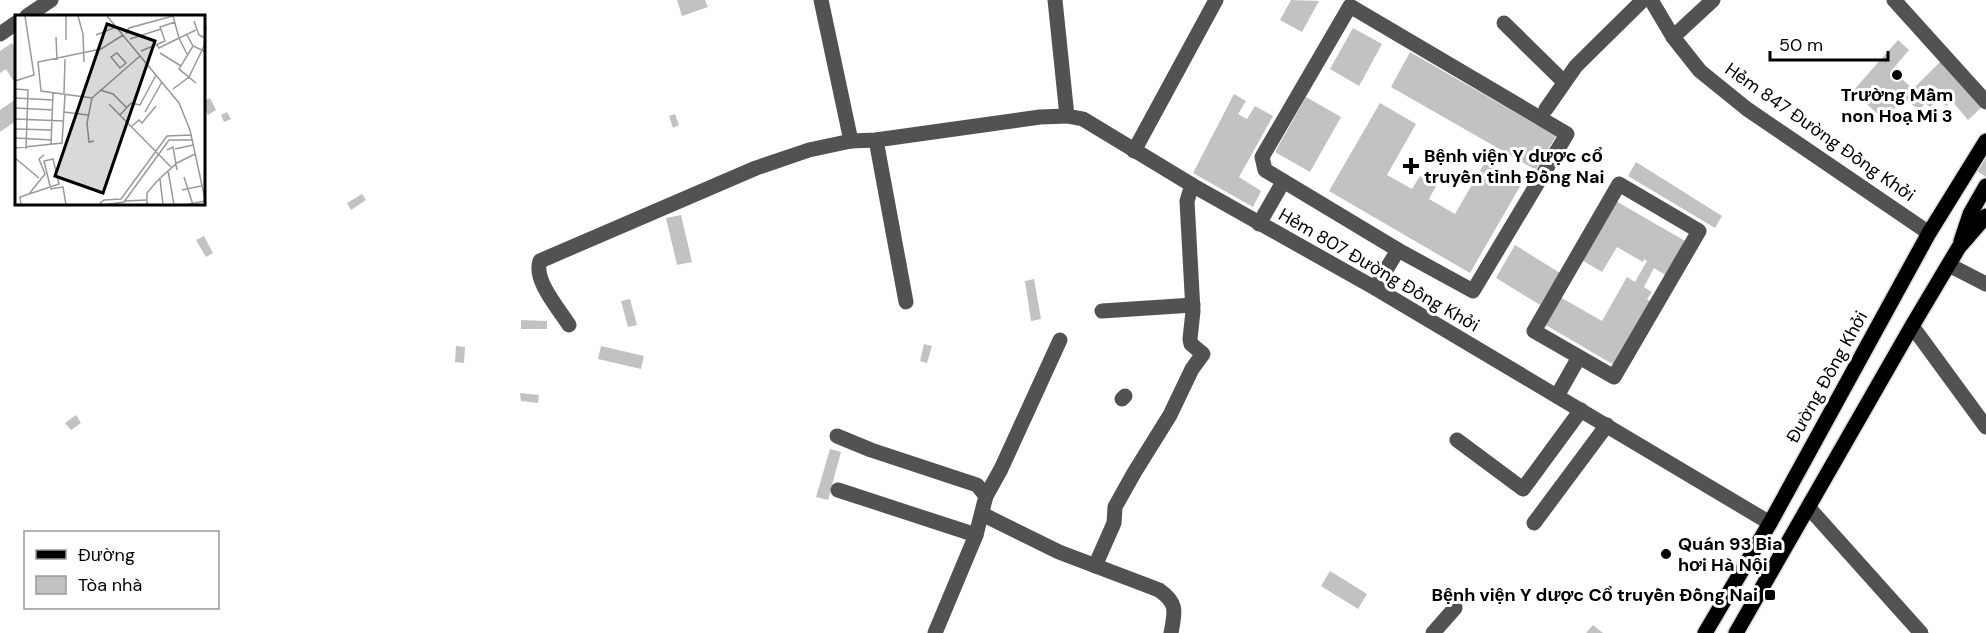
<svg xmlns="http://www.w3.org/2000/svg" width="1986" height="633" viewBox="0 0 1986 633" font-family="'DM Sans',sans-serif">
  <rect width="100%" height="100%" fill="#fff"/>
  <g fill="#c2c2c2">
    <polygon points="677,0 705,0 708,7 682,16"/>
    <polygon points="1291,0 1319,1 1302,32 1280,20"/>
    <polygon points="1353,28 1382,44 1359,86 1330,69"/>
    <polygon points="1898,40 1909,50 1892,70 1913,89 1941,61 1982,107 1968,120 1952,101 1946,106 1937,96 1941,91 1937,88 1932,93 1938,99 1930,107 1925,103 1919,110 1904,98 1884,120 1853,91"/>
    <polygon points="12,43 16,50 16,85 6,69 0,73 0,51"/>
    <polygon points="1410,52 1556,136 1536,170 1391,87"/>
    <polygon points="1234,94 1246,101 1238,114 1247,119 1255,106 1273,116 1239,177 1261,191 1253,207 1193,173"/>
    <polygon points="1306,97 1341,117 1310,172 1275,152"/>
    <polygon points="210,98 216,110 208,115 204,108 204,101"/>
    <polygon points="16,99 16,121 0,132 0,110"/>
    <polygon points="1380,103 1416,124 1387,175 1412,189 1420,176 1436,186 1429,199 1455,214 1485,162 1522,183 1470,273 1329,191"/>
    <polygon points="227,112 231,119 224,122 221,115"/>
    <polygon points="675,114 679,125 673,128 669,116"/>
    <polygon points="1986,158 1986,177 1977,171"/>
    <polygon points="1636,162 1722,216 1715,228 1628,176"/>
    <polygon points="362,194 366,200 351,210 347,203"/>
    <polygon points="1614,200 1687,242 1667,276 1654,268 1644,287 1652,292 1647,299 1650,301 1614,365 1544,324 1560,297 1602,321 1627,277 1635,282 1647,261 1644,259 1643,262 1617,247 1602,272 1580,259"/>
    <polygon points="681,215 692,262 677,265 666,218"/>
    <polygon points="204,236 213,253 206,257 196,240"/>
    <polygon points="1515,245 1560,273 1540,305 1496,278"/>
    <polygon points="1034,279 1041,319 1031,321 1025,281"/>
    <polygon points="630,299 637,325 628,327 621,301"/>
    <polygon points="521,320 547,321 547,329 521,329"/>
    <polygon points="924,344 932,346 927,363 920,361"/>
    <polygon points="456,346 465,347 464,363 455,362"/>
    <polygon points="601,346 644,356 641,369 598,359"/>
    <polygon points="520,393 539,395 538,403 521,401"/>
    <polygon points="76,415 81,423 71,430 65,423"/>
    <polygon points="830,449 841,452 828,500 816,497"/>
    <polygon points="1330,571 1367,594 1358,609 1321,586"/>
    <polygon points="1593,625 1603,633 1586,633"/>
  </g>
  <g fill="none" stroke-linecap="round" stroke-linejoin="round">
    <g stroke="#dbdbdb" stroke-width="18">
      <g id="major">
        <polyline points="1961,241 1970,214 1986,186"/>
        <polyline points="1705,633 1770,523 1929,233 1986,141"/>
        <polyline points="1736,633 1912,326 1959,247 1986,216"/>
      </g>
    </g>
    <g stroke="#525252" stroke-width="15">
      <polyline points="821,0 851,141"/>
      <polyline points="1055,0 1067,116 1083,119 1192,185 1375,288 1770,523"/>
      <polyline points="1651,0 1673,37 1700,71 1747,109 1929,233"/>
      <polyline points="1894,0 1986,102"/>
      <polygon points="1350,6 1567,134 1473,291 1398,250 1265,170 1262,157"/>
      <polyline points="27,16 51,0"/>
      <polyline points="1504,23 1564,82"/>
      <polyline points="0,34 16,23"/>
      <polyline points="1673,37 1713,0"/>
      <polyline points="1546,109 1576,66 1643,0"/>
      <polyline points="876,140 906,302"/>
      <polyline points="1134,151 1216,0"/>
      <polygon points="1619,184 1699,231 1614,377 1534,331"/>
      <polyline points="1259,224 1283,182"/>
      <polyline points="1949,265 1986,284"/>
      <polyline points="1375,288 1398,250"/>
      <polyline points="1102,311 1193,305"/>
      <path d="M569,325C559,309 533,280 540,261L756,168L809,150L851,141L876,140L1040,117L1067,116"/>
      <polyline points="1912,326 1986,427"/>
      <polyline points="1557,396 1579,357"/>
      <polyline points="1122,399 1125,396"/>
      <polyline points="837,436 871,450 977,485 986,496"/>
      <polyline points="1457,440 1523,489 1581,410"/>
      <polyline points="838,490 976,535"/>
      <polyline points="1809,508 1921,633"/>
      <path d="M982,514L1059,552L1159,590C1178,603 1175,612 1171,633"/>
      <polyline points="1534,523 1607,425"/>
      <polyline points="1095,566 1114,523 1115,507 1134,473 1170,415 1192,369 1203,354 1191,344 1190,339 1193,311 1187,201 1192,185"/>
      <polyline points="935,633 976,535 986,496 1001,469 1060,340"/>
      <polyline points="1433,633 1455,608"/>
    </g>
    <use href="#major" stroke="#000" stroke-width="15"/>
  </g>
  <g fill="#000" stroke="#fff" stroke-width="2">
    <circle cx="1897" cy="75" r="6"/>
    <path d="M1408 157h6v6h6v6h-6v6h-6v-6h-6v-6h6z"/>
    <circle cx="1666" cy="554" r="6"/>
    <rect x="1764" y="589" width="12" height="12" rx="3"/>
  </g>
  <g text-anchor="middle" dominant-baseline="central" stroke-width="6" stroke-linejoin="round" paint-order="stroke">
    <g font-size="18" font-weight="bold" fill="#000" stroke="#fff" text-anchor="start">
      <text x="1897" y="95" text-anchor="middle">Trường Mầm<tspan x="1897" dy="21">non Hoạ Mi 3</tspan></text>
      <text x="1424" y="156">Bệnh viện Y dược cổ<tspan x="1424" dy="21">truyền tỉnh Đồng Nai</tspan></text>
      <text x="1678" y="544">Quán 93 Bia<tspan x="1678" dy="21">hơi Hà Nội</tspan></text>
      <text x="1758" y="595" text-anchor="end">Bệnh viện Y dược Cổ truyền Đồng Nai</text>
    </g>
    <g font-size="18" fill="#000" stroke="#fff">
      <text transform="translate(1820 132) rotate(35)">Hẻm 847 Đường Đồng Khởi</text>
      <text transform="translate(1379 270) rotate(30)">Hẻm 807 Đường Đồng Khởi</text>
      <text transform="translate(1827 377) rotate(-61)">Đường Đồng Khởi</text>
    </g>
  </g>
  <g transform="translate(15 15)">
    <rect width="190" height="190" fill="#fff"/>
    <path fill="none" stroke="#999" stroke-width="1.5" d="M51,1V25M63,1L68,19L69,47M92,1L164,88L175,115L191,189M179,6L184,20L190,23M111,19L114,13L158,1M81,20L101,12M108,20L86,34L23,47L26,76L77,83L125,41M172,20L178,31L191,37M41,22L42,45M115,24L146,14M142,30L144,33L164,23L158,1M178,31L164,54L181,68M126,36L150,26L145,12L160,7M102,38L111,48L105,53L96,42ZM145,38L166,51M172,39L164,23L181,15M0,66L19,60L10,1M0,74L13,75L11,134M158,74L174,62L189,31L191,12M85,75L98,79L112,93M49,78L50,44M0,83L38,85M77,83L72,108L74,127L79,126M94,89L156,152M0,93L38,95M49,97L73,100M130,97L147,67M105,100L116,88L125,90L141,60M0,104L48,106M117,111L124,105L127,108L141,91M0,114L37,115M0,123L37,125M36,130L38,78M0,133L47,128L50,80M160,134L178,130M152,135L158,132L162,155M0,143L24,163M153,155L159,190M169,162L178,190M145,164L148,190M35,174L48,172L51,190M167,175L186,171M14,179L30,159L24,144L29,140M110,186L131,185M6,190L5,182L44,169L38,144L29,146L35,171M83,190L89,185L106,184L152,121L176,120M88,190L109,187L154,125H177M132,190V178L142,166L162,148L180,139M170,190L190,186"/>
    <path fill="#000" fill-opacity="0.15" stroke="#000" stroke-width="3" d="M92,9L140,26L88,178L40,161Z"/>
    <rect width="190" height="190" fill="none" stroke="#000" stroke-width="3"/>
  </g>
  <rect x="24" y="531" width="195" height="78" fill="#ffffff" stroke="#999999" stroke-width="1.5"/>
  <rect x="36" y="550" width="30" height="9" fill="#000000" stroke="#999999" stroke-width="1.5"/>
  <text x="78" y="561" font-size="18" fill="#000000">Đường</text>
  <rect x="36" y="576" width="30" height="18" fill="#c2c2c2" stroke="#999999" stroke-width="1.5"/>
  <text x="78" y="591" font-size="18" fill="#000000">Tòa nhà</text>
  <path d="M1770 51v9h118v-9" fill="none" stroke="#000000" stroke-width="3"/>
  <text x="1779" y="51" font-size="18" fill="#000000" stroke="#ffffff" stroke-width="4.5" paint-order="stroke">50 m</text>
</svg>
